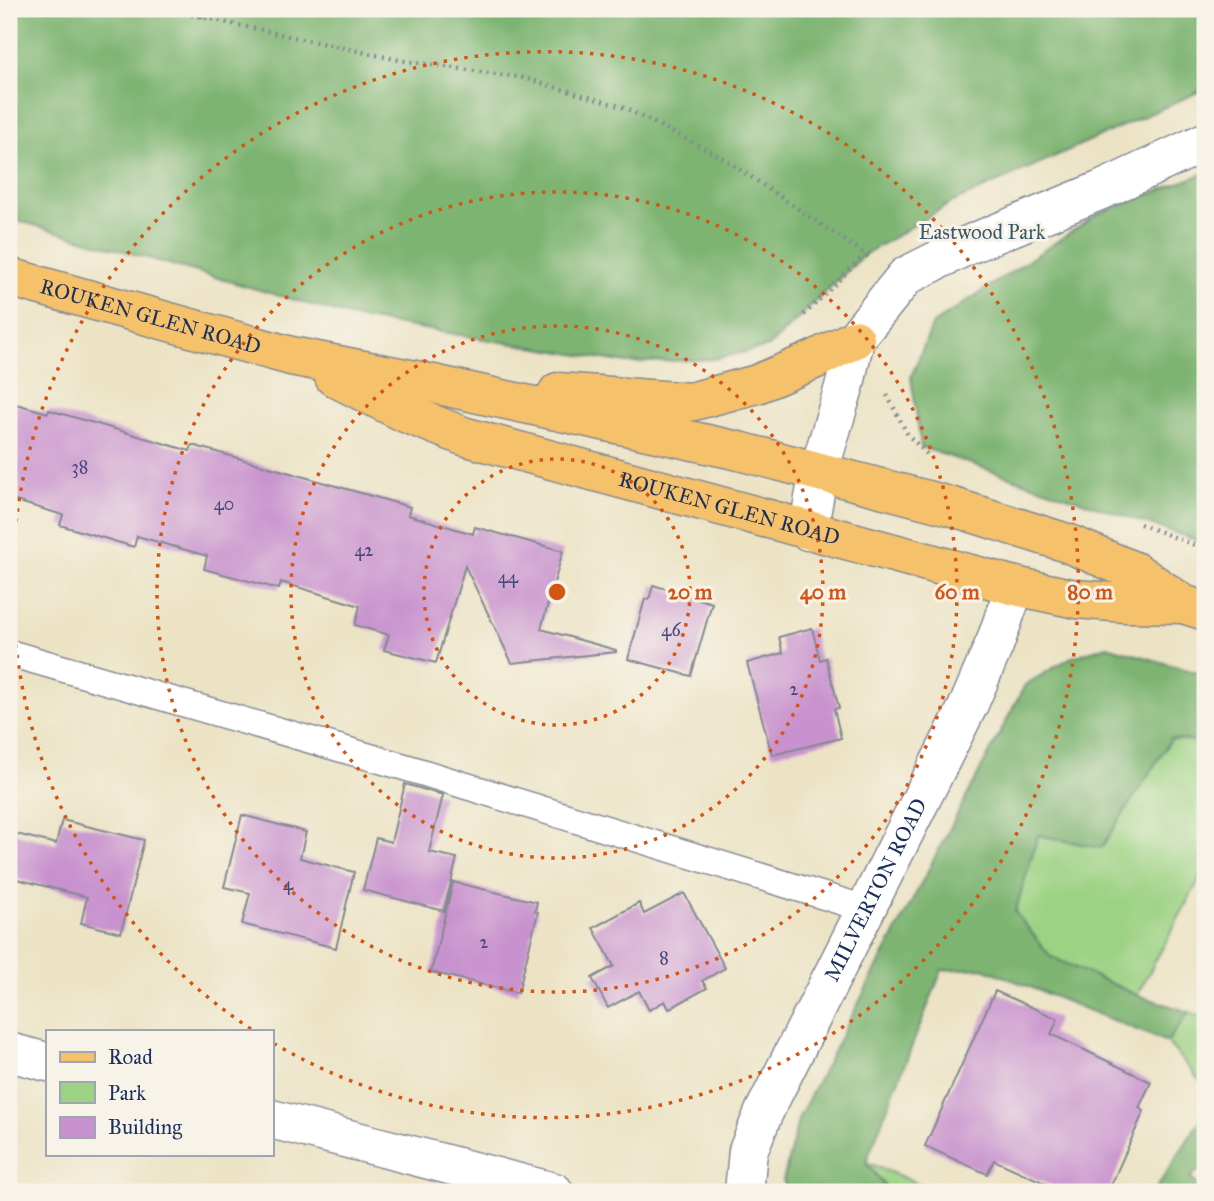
<svg xmlns="http://www.w3.org/2000/svg" width="1214" height="1201" viewBox="0 0 1214 1201" font-family="'IM FELL Great Primer',serif">
  <rect width="100%" height="100%" fill="#f7f3e8"/>
  <filter id="ink" filterUnits="userSpaceOnUse"><feTurbulence type="fractalNoise" baseFrequency=".0143" numOctaves="2"/><feDisplacementMap in="SourceGraphic" scale="14" xChannelSelector="R" yChannelSelector="G"/><feConvolveMatrix kernelMatrix="1 2 1 2 8 2 1 2 1" color-interpolation-filters="sRGB"/></filter>
  <filter id="wash" filterUnits="userSpaceOnUse"><feTurbulence type="fractalNoise" baseFrequency=".00686" numOctaves="4" result="noise"/><feDisplacementMap in="SourceGraphic" scale="28" xChannelSelector="R" yChannelSelector="G"/><feGaussianBlur stdDeviation="1.57" result="paint"/><feColorMatrix in="noise" values="0 0 0 0 0 0 0 0 0 0 0 0 0 0 0 0 0 1.4 0 .05"/><feComposite in="paint" operator="in"/></filter>
  <g filter="url(#wash)">
    <rect width="100%" height="100%" fill="#ece3c5"/>
    <g fill="#9cd283" stroke="#5c8070" stroke-width="2">
      <polygon points="1171,739 1205,742 1205,869 1137,995 1051,957 1015,912 1038,835 1101,848"/>
      <polygon points="1189,1012 1205,1019 1205,1087 1167,1042"/>
      <polygon points="866,1162 938,1192 889,1192"/>
    </g>
    <g fill="#7db471" stroke="#4c7268" stroke-width="2">
      <polygon points="9,9 1205,9 1205,89 953,202 864,255 768,347 713,359 627,363 353,317 9,218"/>
      <polygon points="1205,173 1205,543 921,447 911,377 933,324 1098,214"/>
      <polygon points="1107,646 1205,675 1205,742 1171,739 1101,848 1038,835 1015,912 1051,957 1137,995 1189,1012 1167,1042 983,968 942,970 866,1162 889,1192 791,1192 783,1181 799,1117 1025,685 1070,658"/>
      <polygon points="1205,1113 1205,1166 1190,1177 1205,1192 1154,1192"/>
    </g>
    <g id="blocks">
      <g fill="#c892ce">
        <polygon points="9,402 48,413 49,410 190,451 192,445 410,507 408,515 473,534 475,527 563,551 541,629 616,650 616,652 512,663 465,566 436,663 384,650 389,635 355,625 360,606 281,582 279,589 204,569 207,556 137,536 134,547 60,525 63,515 9,499"/>
        <polygon points="653,585 712,603 691,676 628,659 645,599 649,600"/>
        <polygon points="812,628 820,660 826,658 839,708 834,709 841,738 772,755 747,663 783,653 779,637"/>
        <polygon points="405,784 443,795 429,852 457,858 444,911 363,890 376,838 391,842"/>
        <polygon points="242,815 306,832 300,858 354,872 336,948 242,924 250,893 224,887"/>
        <polygon points="62,820 144,840 121,933 81,923 87,897 9,877 9,832 56,844"/>
        <polygon points="453,882 537,902 535,911 538,912 518,993 431,972"/>
        <polygon points="684,893 725,968 702,981 707,988 669,1009 665,1001 649,1010 639,991 608,1008 592,978 614,966 593,928 639,903 644,914"/>
        <polygon points="995,991 1058,1019 1051,1034 1151,1082 1139,1108 1144,1111 1108,1192 1064,1192 994,1160 987,1174 925,1146"/>
      </g>
    </g>
  </g>
  <g filter="url(#ink)">
    <use href="#blocks" fill-opacity="0" stroke="#848992" stroke-width="2"/>
    <g fill="none" stroke-linecap="round" stroke-linejoin="round">
      <g stroke="#848992" stroke-width="29">
        <polyline id="lane" points="9,653 408,768 866,909"/>
      </g>
      <g stroke="#848992" stroke-width="41">
        <g id="street">
          <polyline points="808,531 819,471 845,384 855,339 906,276 968,245 1104,189 1205,142"/>
          <polyline points="9,1052 47,1062"/>
          <polyline points="271,1119 554,1192"/>
          <path id="s1" d="M744,1192L748,1151L764,1112L969,704L995,643L1015,586"/>
        </g>
      </g>
      <g stroke="#848992" stroke-width="41">
        <g id="primary">
          <path id="s2" d="M9,277L291,356L420,381L739,451L950,506L1067,543L1136,572L1183,604L1205,611"/>
          <path id="s3" d="M334,377L405,413L463,436L1015,586L1076,599L1125,603L1183,604"/>
          <polyline points="558,392 690,402 757,384 816,359 855,339"/>
        </g>
      </g>
      <g stroke="#848992" stroke-width="4.5" stroke-dasharray="2 5" stroke-linecap="butt">
        <polyline points="164,9 399,60 524,78 623,107 723,158 869,257"/>
        <polyline points="201,18 203,9"/>
        <polyline points="804,315 864,255"/>
        <polyline points="887,395 908,435 929,456"/>
        <polyline points="1140,524 1205,549"/>
      </g>
      <use href="#lane" stroke="#fff" stroke-width="26"/>
      <use href="#street" stroke="#fff" stroke-width="38"/>
      <use href="#primary" stroke="#f5c16b" stroke-width="38"/>
    </g>
  </g>
  <g fill="none" stroke="#d45514" stroke-width="3.5" stroke-dasharray="3.5 7">
    <circle cx="557" cy="592" r="133"/>
    <circle cx="557" cy="592" r="266"/>
    <circle cx="557" cy="592" r="400"/>
    <path d="M251 1029A533 533 0 1 1 275 1044"/>
  </g>
  <g text-anchor="middle" dominant-baseline="central" stroke-width="6" stroke-linejoin="round" paint-order="stroke">
    <g font-size="18" fill="#46487a">
      <text x="80" y="467">38</text>
      <text x="224" y="504">40</text>
      <text x="364" y="550">42</text>
      <text x="508" y="577">44</text>
      <text x="671" y="630">46</text>
      <text x="794" y="689">2</text>
      <text x="288" y="884">4</text>
      <text x="484" y="942">2</text>
      <text x="664" y="958">8</text>
    </g>
    <g font-size="21" fill="#3b5867" stroke="#f7f3e8">
      <text x="982" y="232">Eastwood Park</text>
    </g>
    <g font-size="21" fill="#1b2f5e" stroke="#f7f3e8">
      <text stroke="none"><textPath href="#s2" startOffset="147">ROUKEN GLEN ROAD</textPath></text>
      <text stroke="none"><textPath href="#s3" startOffset="418">ROUKEN GLEN ROAD</textPath></text>
      <text stroke="none"><textPath href="#s1" startOffset="332">MILVERTON ROAD</textPath></text>
    </g>
  </g>
  <circle cx="557" cy="592" r="10" fill="#d45514" stroke="#f7f3e8" stroke-width="3.5"/>
  <g font-size="21" text-anchor="middle" font-weight="bold" fill="#d45514" stroke="#f7f3e8" stroke-width="6" stroke-linejoin="round" paint-order="stroke">
    <text x="690" y="599">20 m</text>
    <text x="823" y="599">40 m</text>
    <text x="957" y="599">60 m</text>
    <text x="1090" y="599">80 m</text>
  </g>
  <rect width="1214" height="1201" fill="none" stroke="#f7f3e8" stroke-width="35"/>
  <rect x="46" y="1030" width="228" height="126" fill="#f7f3e8" stroke="#9fa5b1" stroke-width="2"/>
  <rect x="60" y="1052" width="35" height="10" fill="#f5c16b" stroke="#9fa5b1" stroke-width="2"/>
  <text x="108" y="1064" font-size="21" fill="#1b2f5e">Road</text>
  <rect x="60" y="1082" width="35" height="21" fill="#9cd283" stroke="#9fa5b1" stroke-width="2"/>
  <text x="108" y="1100" font-size="21" fill="#1b2f5e">Park</text>
  <rect x="60" y="1117" width="35" height="21" fill="#c892ce" stroke="#9fa5b1" stroke-width="2"/>
  <text x="108" y="1134" font-size="21" fill="#1b2f5e">Building</text>
</svg>
